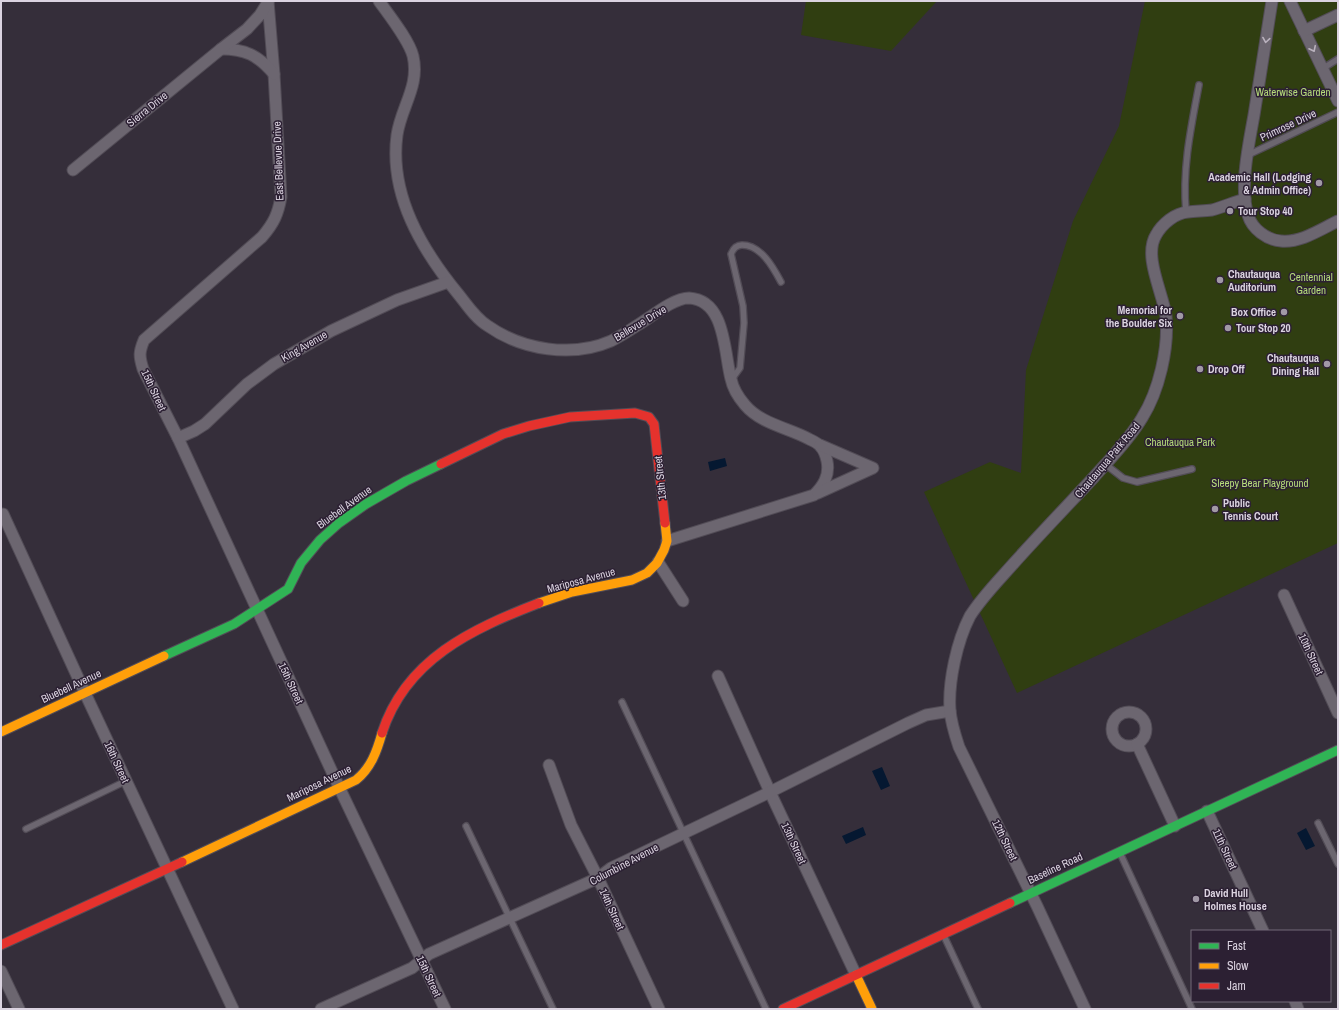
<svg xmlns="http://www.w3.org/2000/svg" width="1339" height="1010" viewBox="0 0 1339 1010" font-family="'Archivo Narrow',sans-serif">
  <rect width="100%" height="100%" fill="#352e3a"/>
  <g fill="#303e11">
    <polygon points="806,1 937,1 891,51 801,35"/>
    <polygon points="1145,1 1338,1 1338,543 1017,693 924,492 990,462 1021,473 1026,370 1073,221 1119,126"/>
  </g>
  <g fill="#051831">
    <polygon points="725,458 727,466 710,471 708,462"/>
    <polygon points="882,767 890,786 881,790 872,771"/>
    <polygon points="863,827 866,835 846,844 842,836"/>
    <polygon points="1306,828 1315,846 1306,850 1297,833"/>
  </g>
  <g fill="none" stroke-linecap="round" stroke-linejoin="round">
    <g stroke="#524c56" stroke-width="8">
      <g id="lane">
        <polyline points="1322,69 1338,59"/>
        <polyline points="1248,155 1338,112"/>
        <path d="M1186,212C1182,169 1191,127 1199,85"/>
        <path d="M732,379L740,368L744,323L743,306L731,254C733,249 736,245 742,245C761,245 773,267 781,282"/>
        <polyline points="1105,464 1123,478 1137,482 1192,469"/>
        <polyline points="622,702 766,1009"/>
        <polyline points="1318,823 1338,864"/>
        <polyline points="466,826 553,1009"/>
        <polyline points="26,829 126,781"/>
        <polyline points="1120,853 1192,1009"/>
        <polyline points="944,936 978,1009"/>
      </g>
    </g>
    <g stroke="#524c56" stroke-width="13">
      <g id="street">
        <path d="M268,1L274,74L281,197C278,214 274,223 262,237L144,340C139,352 139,356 143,369L178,438L339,787L445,1009"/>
        <path d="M379,1C389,15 409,40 413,56C420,86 401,107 397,135C389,195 422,250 459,295C467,305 476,319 488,326C522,350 572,358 611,341C623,335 633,328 644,321C656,313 675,298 689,298C726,300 724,353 731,379C733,389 739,398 745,405C761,424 789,428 809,439C813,441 818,443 820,446C824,450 826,456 827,461C830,476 823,486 814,495L667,541"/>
        <path d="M1272,1C1266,39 1260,77 1254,115C1249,143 1239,188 1248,215C1252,229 1267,240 1281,241C1301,243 1321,229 1338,221"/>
        <polyline points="1290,1 1338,101"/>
        <polyline points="1304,31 1338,15"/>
        <path d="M221,49C245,49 258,55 274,74"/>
        <polyline points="73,170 221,49 247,29 260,15 268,2"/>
        <polyline points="178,438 194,431 205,424 247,384 274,364 331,331 397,300 448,282"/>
        <polyline points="818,493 873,468 820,445"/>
        <polyline points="3,514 85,693 233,1009"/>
        <polyline points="658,562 683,601"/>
        <polyline points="1284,595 1338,713"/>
        <polyline points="718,676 770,792 856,975"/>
        <circle cx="1129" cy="729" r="17"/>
        <polyline points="1137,744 1175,826"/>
        <polyline points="549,765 571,825 598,878 659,1009"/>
        <polyline points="1207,811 1263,931"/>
        <polyline points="1,971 19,1009"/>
        <polyline points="1295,1001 1298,1009"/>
        <polyline points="321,1009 412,968 429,954 598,878 611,868 770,792 908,723 926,715 950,711"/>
        <path d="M1085,1009L1037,906L959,747C955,735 951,723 950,710C948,682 957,641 970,616C982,597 999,580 1014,563C1040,534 1067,506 1094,477C1110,459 1129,440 1142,418C1159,391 1169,348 1166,316C1163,293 1143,256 1156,235C1162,224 1175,213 1188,212C1196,211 1204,211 1212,210C1223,207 1234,202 1245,199"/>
      </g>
    </g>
    <g stroke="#524c56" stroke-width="11">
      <g id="fast">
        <polyline points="164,656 234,624 288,589 301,563 320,540 339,523 366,504 406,481 441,464"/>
        <polyline points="1010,903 1338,750"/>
      </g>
    </g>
    <g stroke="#524c56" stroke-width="11">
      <g id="slow">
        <polyline points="539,603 572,592 632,580 647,573 657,563 664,550 667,541 665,523"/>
        <polyline points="1,732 164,656"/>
        <path d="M182,862L356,780C371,768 377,751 382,733"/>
        <polyline points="856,975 872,1009"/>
      </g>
    </g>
    <g stroke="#524c56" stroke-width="11">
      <g id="jam">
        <polyline points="441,464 503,434 529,426 570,417 635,413 649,417 654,424 665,523"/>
        <path d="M382,733C406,659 472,629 539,603"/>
        <polyline points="1,945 182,862"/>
        <polyline points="783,1009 1010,903"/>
      </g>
    </g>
    <use href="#lane" stroke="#6c6670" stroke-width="5.5"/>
    <use href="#street" stroke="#6c6670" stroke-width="11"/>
    <use href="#fast" stroke="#30b455" stroke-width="9"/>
    <use href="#slow" stroke="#ff9f0a" stroke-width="9"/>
    <use href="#jam" stroke="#e5322d" stroke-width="9"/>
  </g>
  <defs><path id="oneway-chevron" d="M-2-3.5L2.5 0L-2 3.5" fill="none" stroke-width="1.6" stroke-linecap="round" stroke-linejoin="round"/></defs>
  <g stroke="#bab2be">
    <use href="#oneway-chevron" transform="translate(1266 40) rotate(99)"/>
    <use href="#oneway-chevron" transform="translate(1313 49) rotate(64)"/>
  </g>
  <g fill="#a199a6" stroke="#2c2033" stroke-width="1.5">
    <circle cx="1319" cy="183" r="4"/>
    <circle cx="1230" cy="211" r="4"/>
    <circle cx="1220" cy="280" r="4"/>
    <circle cx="1284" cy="312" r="4"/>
    <circle cx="1180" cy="316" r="4"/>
    <circle cx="1228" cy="328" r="4"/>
    <circle cx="1327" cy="364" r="4"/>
    <circle cx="1200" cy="369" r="4"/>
    <circle cx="1215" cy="509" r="4"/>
    <circle cx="1196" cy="899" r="4"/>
  </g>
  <g text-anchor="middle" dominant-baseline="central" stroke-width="3" stroke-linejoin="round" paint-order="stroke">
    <g font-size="11" fill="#b5db7a" stroke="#2c2033">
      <text x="1293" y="92">Waterwise Garden</text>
      <text x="1311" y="277">Centennial<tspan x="1311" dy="13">Garden</tspan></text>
      <text x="1180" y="442">Chautauqua Park</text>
      <text x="1260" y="483">Sleepy Bear Playground</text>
    </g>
    <g font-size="11" fill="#dbd3e0" stroke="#2c2033">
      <text transform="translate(147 109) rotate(-39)">Sierra Drive</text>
      <text transform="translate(1288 125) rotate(-25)">Primrose Drive</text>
      <text transform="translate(278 161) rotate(-92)">East Bellevue Drive</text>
      <text transform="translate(640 323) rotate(-31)">Bellevue Drive</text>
      <text transform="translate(304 346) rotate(-30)">King Avenue</text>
      <text transform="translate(154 390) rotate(65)">15th Street</text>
      <text transform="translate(1107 460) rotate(-50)">Chautauqua Park Road</text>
      <text transform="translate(660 478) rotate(-96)">13th Street</text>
      <text transform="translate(344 507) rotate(-36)">Bluebell Avenue</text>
      <text transform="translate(581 580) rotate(-15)">Mariposa Avenue</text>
      <text transform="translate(1311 654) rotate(65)">10th Street</text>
      <text transform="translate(291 683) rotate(65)">15th Street</text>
      <text transform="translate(71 686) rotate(-25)">Bluebell Avenue</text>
      <text transform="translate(117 762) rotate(65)">16th Street</text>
      <text transform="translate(319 783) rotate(-26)">Mariposa Avenue</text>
      <text transform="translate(1005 840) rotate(64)">12th Street</text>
      <text transform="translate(794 843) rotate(65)">13th Street</text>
      <text transform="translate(1225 849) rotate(65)">11th Street</text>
      <text transform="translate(624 864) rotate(-28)">Columbine Avenue</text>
      <text transform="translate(1055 868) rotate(-25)">Baseline Road</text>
      <text transform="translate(612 909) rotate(65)">14th Street</text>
      <text transform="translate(429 976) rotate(65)">15th Street</text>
    </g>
    <g font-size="11" font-weight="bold" fill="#dbd3e0" stroke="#2c2033" text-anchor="start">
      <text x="1311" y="177" text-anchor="end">Academic Hall (Lodging<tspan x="1311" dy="13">&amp; Admin Office)</tspan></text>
      <text x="1238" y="211">Tour Stop 40</text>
      <text x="1228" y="274">Chautauqua<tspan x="1228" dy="13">Auditorium</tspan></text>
      <text x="1172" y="310" text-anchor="end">Memorial for<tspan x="1172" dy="13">the Boulder Six</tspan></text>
      <text x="1276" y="312" text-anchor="end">Box Office</text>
      <text x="1236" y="328">Tour Stop 20</text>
      <text x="1319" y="358" text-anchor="end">Chautauqua<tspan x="1319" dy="13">Dining Hall</tspan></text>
      <text x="1208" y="369">Drop Off</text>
      <text x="1223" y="503">Public<tspan x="1223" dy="13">Tennis Court</tspan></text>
      <text x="1204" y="893">David Hull<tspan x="1204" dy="13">Holmes House</tspan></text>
    </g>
  </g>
  <rect width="1339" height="1010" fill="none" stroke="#dbd3e0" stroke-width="4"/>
  <rect x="1191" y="930" width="140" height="72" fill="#2c2033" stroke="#726878"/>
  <rect x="1199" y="943" width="20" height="6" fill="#30b455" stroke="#726878"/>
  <text x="1227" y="950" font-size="12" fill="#dbd3e0">Fast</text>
  <rect x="1199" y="963" width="20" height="6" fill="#ff9f0a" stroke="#726878"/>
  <text x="1227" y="970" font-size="12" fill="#dbd3e0">Slow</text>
  <rect x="1199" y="983" width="20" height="6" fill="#e5322d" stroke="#726878"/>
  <text x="1227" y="990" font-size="12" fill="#dbd3e0">Jam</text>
</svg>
